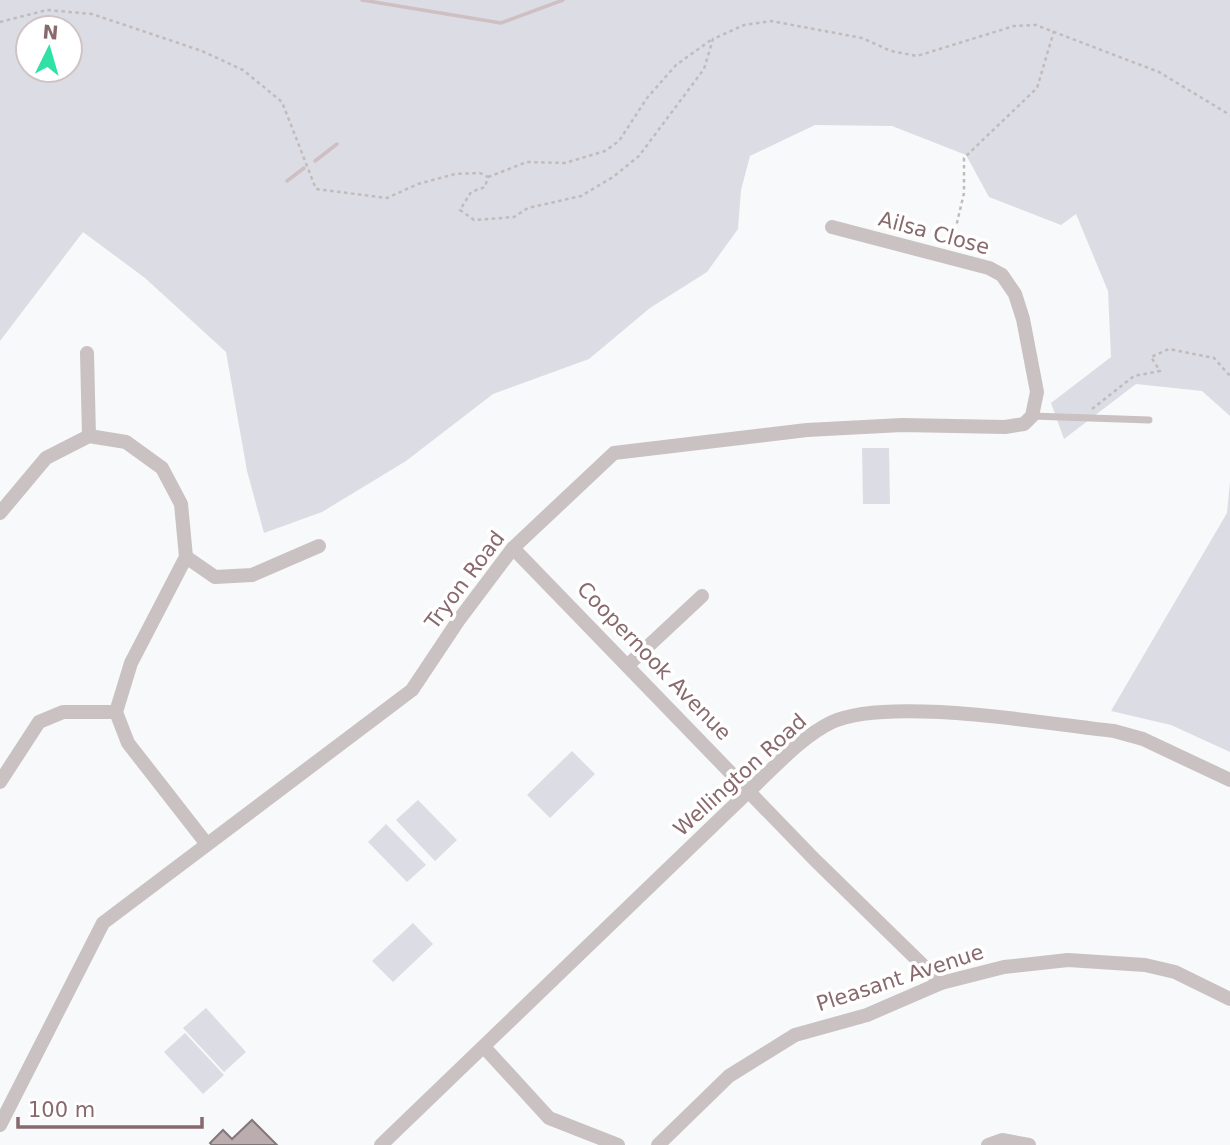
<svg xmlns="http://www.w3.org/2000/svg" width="1230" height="1145" viewBox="0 0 1230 1145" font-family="'DejaVu Sans',sans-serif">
  <rect width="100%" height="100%" fill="#f8f9fa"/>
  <g fill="#dcdce4" fill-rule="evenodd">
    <path d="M0,0H1230V416L1202,391L1136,384L1064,439L1051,403L1111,357L1108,291L1076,214L1061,225L989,197L966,155L892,126L815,125L750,156L741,190L738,229L707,272L650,308L589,359L493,394L406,461L322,512L264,533L247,471L226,352L145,278L83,232L0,341ZM28,28H70V70H28Z"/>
    <polygon points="862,448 889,448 890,504 863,504"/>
    <polygon points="1230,482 1230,752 1171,725 1111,711 1227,513"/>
    <polygon points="572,751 595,774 550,818 527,795"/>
    <polygon points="418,800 457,840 435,861 396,820"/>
    <polygon points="386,824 426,865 407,882 368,842"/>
    <polygon points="413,923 433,944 393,982 372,961"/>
    <polygon points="206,1008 246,1052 224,1072 183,1028"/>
    <polygon points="185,1033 224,1075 203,1094 164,1052"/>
  </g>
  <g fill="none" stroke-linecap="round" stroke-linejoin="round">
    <g stroke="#cebfc3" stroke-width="3.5">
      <polyline points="362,0 501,23 563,0"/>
      <polyline points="315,161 337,144"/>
      <polyline points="287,181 304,168"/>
    </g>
  </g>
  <polygon fill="#baacaf" stroke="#82787a" stroke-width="2" points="252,1120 277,1145 212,1145 210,1143 223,1130 232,1139"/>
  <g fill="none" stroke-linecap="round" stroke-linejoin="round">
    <g stroke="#c2bbbc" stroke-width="2.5" stroke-dasharray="3.5 3.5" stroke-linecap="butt">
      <polyline points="0,22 47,10 92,14 202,51 243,70 282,102 316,189 387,198 418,184 455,174 480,173 488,177 485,187 471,192 460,210 474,220 514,217 528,208 581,196 613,177 639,156 704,69 713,39 744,25 771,21 862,38 891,51 917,56 1014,26 1036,25 1159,72 1230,115"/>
      <polyline points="488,177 527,162 565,163 605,151 619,141 647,98 676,65 711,40"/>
      <polyline points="952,244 964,193 964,158 1037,88 1054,31"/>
      <polyline points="1092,409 1134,376 1160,371 1151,357 1169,349 1214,358 1230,376"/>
    </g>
    <polyline stroke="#cac1c2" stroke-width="7" points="1032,416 1149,420"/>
    <g stroke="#cac1c2" stroke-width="14">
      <polyline points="87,353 89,436"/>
      <polyline points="0,513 46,458 89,436 126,442 162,468 181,504 186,557 131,663 116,712 128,743 206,843"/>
      <polyline points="513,548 815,860 941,983"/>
      <polyline points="186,557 215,577 252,575 319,546"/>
      <polyline points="628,665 702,596"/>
      <polyline points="0,782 39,722 63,712 116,712"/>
      <polyline points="484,1047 549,1118 618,1145"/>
      <polyline points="0,1125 103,923 412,690 458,621 513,548 614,453 807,430 902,425 1005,427 1024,424 1032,416 1037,392 1023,319 1015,294 1002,275 989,268 832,227"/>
      <path d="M381,1145L750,790C775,767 801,737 832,722C889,696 1048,724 1114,731L1143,739L1230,780"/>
      <polyline points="658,1145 729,1076 795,1035 867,1015 941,983 1004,967 1068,960 1145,965 1175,972 1230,999"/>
      <polyline points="988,1145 1002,1140 1029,1145"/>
    </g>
  </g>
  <g text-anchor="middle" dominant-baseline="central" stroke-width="7" stroke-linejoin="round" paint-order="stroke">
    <g font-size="21" fill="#88696d" stroke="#fff">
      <text transform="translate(934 233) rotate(15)">Ailsa Close</text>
      <text transform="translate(465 580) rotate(-53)">Tryon Road</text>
      <text transform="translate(654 661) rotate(46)">Coopernook Avenue</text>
      <text transform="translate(740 775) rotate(-42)">Wellington Road</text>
      <text transform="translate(900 978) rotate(-18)">Pleasant Avenue</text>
    </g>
  </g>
  <g transform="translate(49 49) rotate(5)"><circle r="33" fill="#ffffff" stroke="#cfc3c5" stroke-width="2"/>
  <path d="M0-5L12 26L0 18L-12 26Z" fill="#30e1a7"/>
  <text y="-10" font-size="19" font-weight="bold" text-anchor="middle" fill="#88696d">N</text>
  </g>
  <path d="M18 1117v10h184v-10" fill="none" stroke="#88696d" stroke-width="3.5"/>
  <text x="28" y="1117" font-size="21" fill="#88696d" stroke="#ffffff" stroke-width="5" paint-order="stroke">100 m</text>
</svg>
